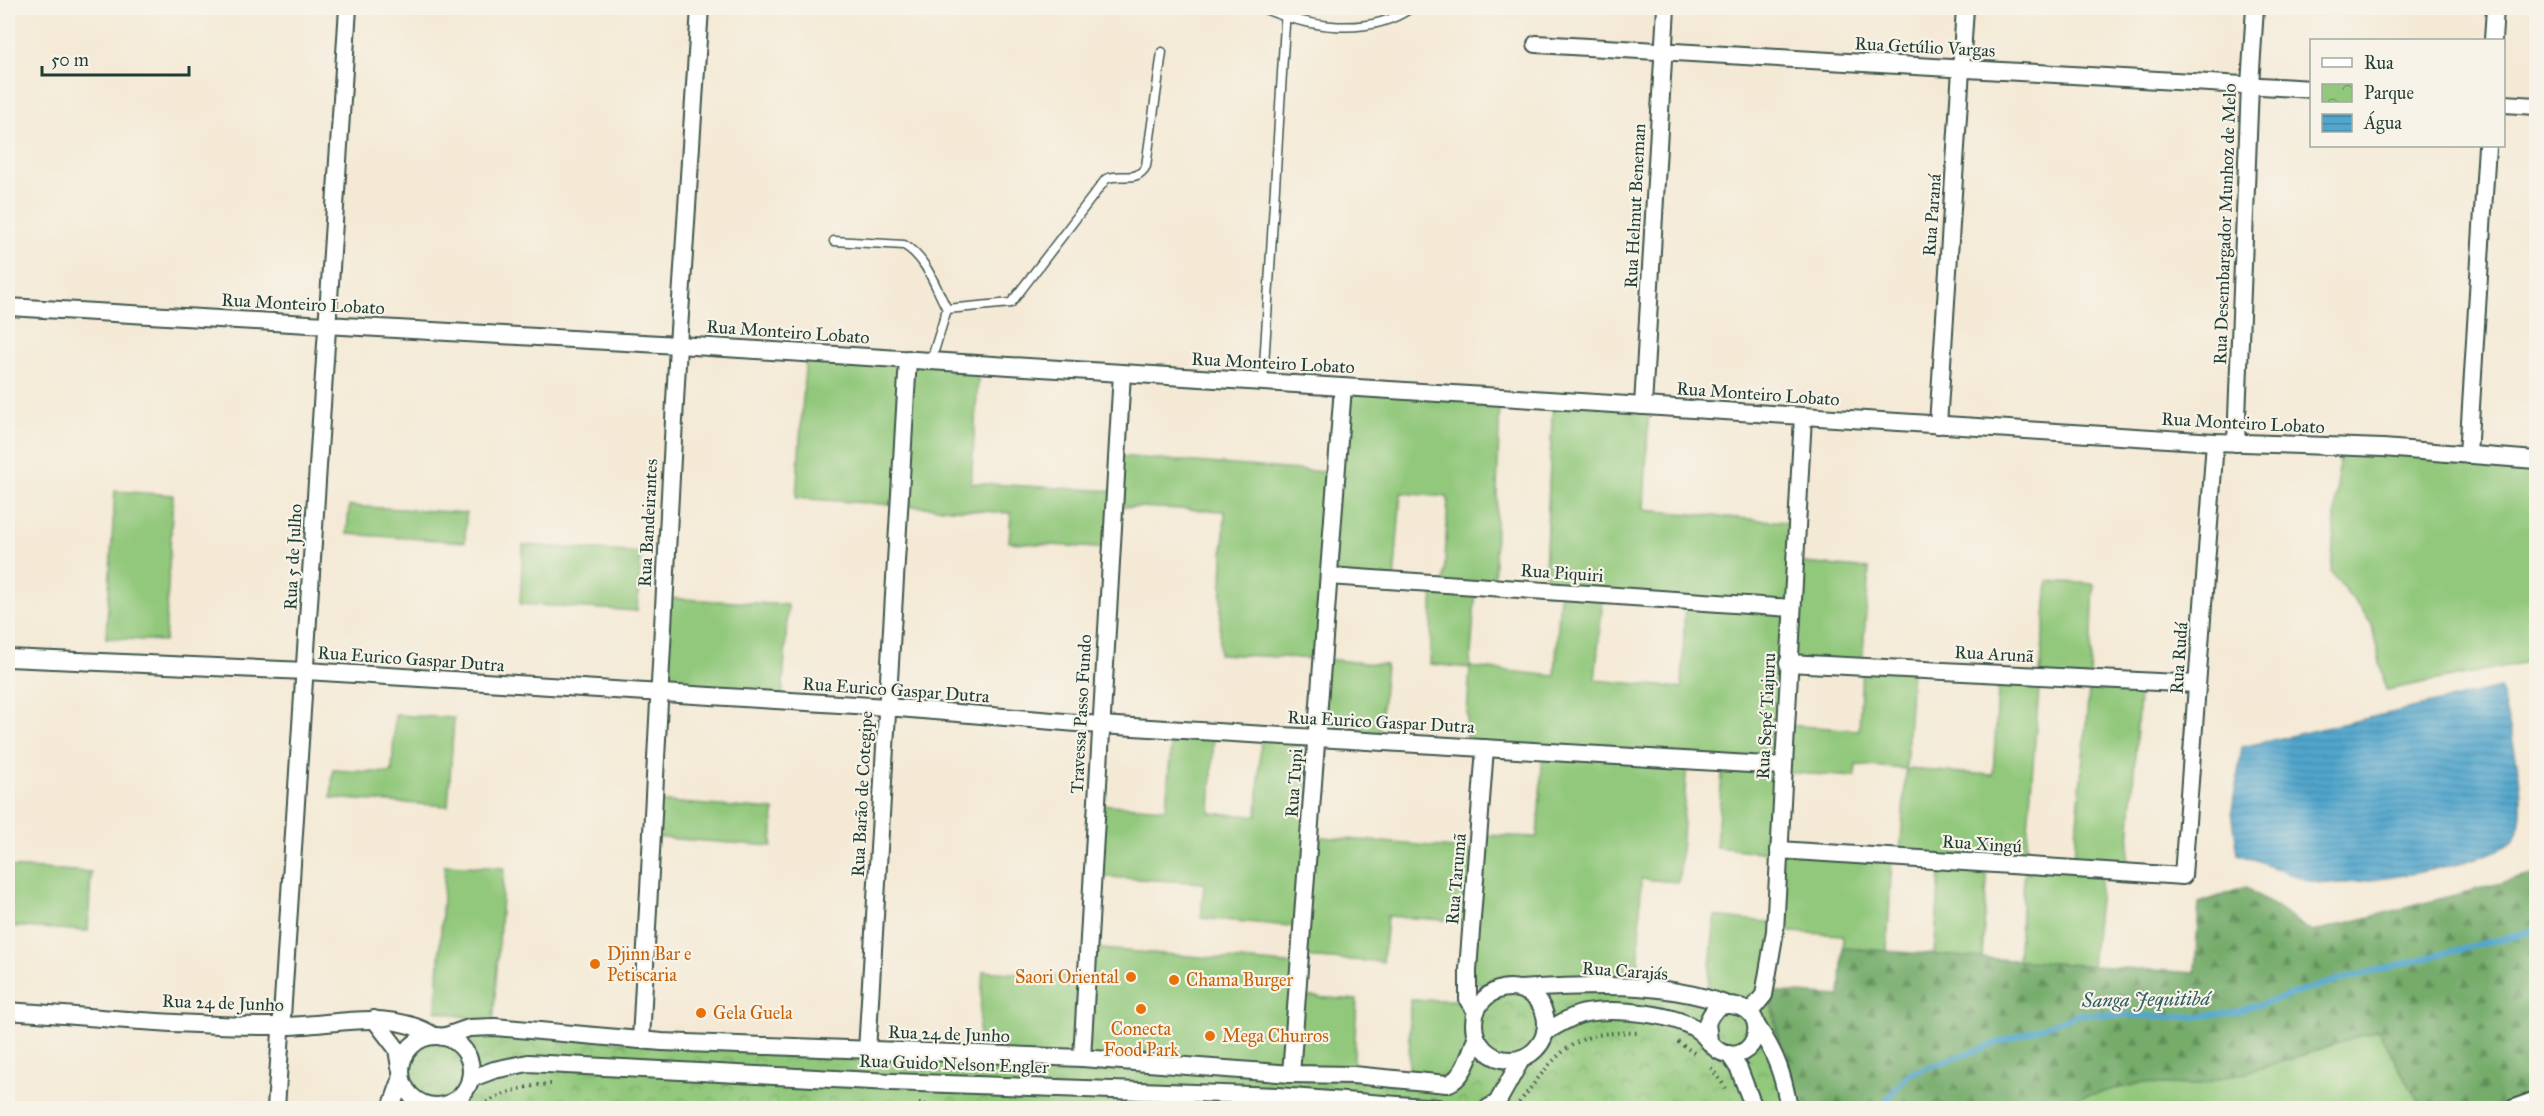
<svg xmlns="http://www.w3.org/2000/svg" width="2544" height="1116" viewBox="0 0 2544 1116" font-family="'IM FELL Great Primer',serif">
  <defs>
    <pattern id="forest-firs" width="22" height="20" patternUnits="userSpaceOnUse" patternTransform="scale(1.5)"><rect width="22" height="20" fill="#75ac6b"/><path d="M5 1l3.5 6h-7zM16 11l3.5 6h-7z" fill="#5f8d59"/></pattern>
    <pattern id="park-crowns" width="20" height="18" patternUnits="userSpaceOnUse" patternTransform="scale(1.5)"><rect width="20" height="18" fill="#92c87b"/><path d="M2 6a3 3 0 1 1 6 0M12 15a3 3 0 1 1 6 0" fill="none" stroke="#77a466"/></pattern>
    <pattern id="water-rules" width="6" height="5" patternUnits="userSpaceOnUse" patternTransform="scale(1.5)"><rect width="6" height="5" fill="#51a6cd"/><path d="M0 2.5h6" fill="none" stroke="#4388a7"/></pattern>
  </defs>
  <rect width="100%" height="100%" fill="#f7f3e8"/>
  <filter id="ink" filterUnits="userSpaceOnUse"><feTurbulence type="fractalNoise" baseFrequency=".0167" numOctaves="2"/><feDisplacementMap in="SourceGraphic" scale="12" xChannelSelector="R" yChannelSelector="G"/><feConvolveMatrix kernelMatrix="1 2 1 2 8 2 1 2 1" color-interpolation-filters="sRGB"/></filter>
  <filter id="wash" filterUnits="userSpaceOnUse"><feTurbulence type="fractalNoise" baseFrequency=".008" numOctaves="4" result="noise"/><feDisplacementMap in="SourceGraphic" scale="24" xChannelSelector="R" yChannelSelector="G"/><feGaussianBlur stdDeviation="1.35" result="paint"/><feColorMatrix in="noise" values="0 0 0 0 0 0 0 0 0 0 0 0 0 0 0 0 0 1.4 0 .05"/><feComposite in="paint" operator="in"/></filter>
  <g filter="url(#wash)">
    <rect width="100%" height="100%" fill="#f4e9d5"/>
    <g fill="#92c87b" stroke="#588258" stroke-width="1.5" fill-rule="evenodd">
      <path d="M806,353L979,364L971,483L1114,491L1117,456L1336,473L1343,387L1500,397L1494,588L1476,587L1470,667L1555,676L1560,593L1544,592L1553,400L1649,406L1644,510L1797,523L1794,562L1869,569L1862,667L1912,670L1906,769L1993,775L1999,674L2040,676L2048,581L2094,584L2090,678L2140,681L2127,873L2102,871L2092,966L2018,961L2025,866L1988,864L1982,958L1934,955L1941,861L1900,858L1906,769L1856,765L1855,777L1782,772L1779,850L1892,857L1887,951L1843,948V935L1775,931L1771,1004L1744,1008L1707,998L1715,916L1775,923L1778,854L1716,847L1723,763L1687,761L1679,882L1641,879L1638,988L1486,987L1479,984L1468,970L1471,922L1387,916L1383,962L1300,957L1302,927L1201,918L1204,883L1092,876L1096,804L1166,809L1172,730L1214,732L1210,813L1257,816L1261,735L1316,738L1323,659L1219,654L1225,511L1114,506L1111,549L1009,542L1011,513L796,498ZM1401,493L1448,497L1444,584H1433L1430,664L1470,668L1465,747L1543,752L1537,837L1479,835L1478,850L1310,836L1317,738L1379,742L1386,665L1323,659L1329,577L1394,581ZM1603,596L1685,601L1682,688L1595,680ZM1789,664L1862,667L1859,730L1785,725ZM2040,676L2090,679L2073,868L2025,866Z"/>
      <polygon points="2340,447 2536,460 2536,710 2532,711 2527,662 2386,690 2371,622 2331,572"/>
      <polygon points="115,491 173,495 165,641 106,638"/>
      <polygon points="349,506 466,513 465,542 347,534"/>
      <polygon points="523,545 641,553 637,611 520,604"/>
      <polygon points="664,598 788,605 782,702 659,695"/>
      <polygon points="395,715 454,718 448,806 331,798 333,770 392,773"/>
      <polygon points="653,801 774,810 772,846 651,837"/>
      <polygon points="445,865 504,868 493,1023 436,1011"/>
      <polygon points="8,867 91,872 88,931 8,926"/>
      <polygon points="1088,948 1300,965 1298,996 1357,1000 1353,1075 977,1055 983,971 1086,978"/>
      <polygon points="1410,1000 1468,1000 1476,1038 1460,1075 1409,1079"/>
      <polygon points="2379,1029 2422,1108 2031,1108 2141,1083 2196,1085 2279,1063"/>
    </g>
    <polygon fill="url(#forest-firs)" stroke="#4a7450" stroke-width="1.5" points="2536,874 2536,1100 2514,1108 2422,1108 2378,1030 2279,1063 2196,1085 2141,1083 2031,1108 1789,1108 1771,991 1840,996 1843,948 2195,973 2199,903 2246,887 2312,932"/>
    <path fill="url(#park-crowns)" stroke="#588258" stroke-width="1.5" d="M1510,988H1638L1744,1008L1771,1004L1789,1108H392C398,1082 399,1053 425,1039L492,1035L1447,1084L1476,1038L1474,1018L1483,1000L1500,989Z"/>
    <path fill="url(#water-rules)" stroke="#387280" stroke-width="1.5" d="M2500,688C2509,724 2531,803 2516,836C2504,863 2351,887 2320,883C2298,880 2261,862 2238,854L2232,811L2242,747Z"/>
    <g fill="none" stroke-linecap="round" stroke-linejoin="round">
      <polyline stroke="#51a6cd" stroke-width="6" points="1880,1108 1909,1074 2080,1014 2190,1017 2232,1013 2335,981 2536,930"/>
    </g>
  </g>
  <g filter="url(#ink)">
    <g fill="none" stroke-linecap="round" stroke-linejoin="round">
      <g stroke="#3f574c" stroke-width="11">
        <g id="lane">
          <path d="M1262,8C1308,27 1367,38 1411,8"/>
          <path d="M834,241L904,245C927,258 935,287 947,309"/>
          <path d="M931,361L947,309L1011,303L1106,179C1122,172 1136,184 1146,166L1162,52"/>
          <polyline points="1263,382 1286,8"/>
        </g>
      </g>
      <g stroke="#3f574c" stroke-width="20">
        <g id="street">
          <polyline points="2493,40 2495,8"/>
          <polyline points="1536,44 2312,89"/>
          <polyline points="2504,104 2536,106"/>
          <polyline points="8,307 678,345 2215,442 2383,448 2536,460"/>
          <polyline points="1643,406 1666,8"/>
          <polyline points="1938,425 1965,8"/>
          <polyline points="2236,443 2250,85 2255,8"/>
          <polyline points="2468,455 2487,146"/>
          <polyline points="1329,576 1792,608"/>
          <polyline points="8,658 306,671 887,707 1100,725 1783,766"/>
          <polyline points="1788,663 2197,684"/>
          <polyline points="1779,850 2183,876 2215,442"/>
          <circle cx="1510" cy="1024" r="36"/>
          <path d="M1520,989C1587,985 1662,981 1725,1004"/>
          <path d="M8,1011C98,1017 191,1027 282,1026C333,1026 388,1007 434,1036"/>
          <polyline points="1476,1011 1468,1000 1468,970 1485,748"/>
          <polyline points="1750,1012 1764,995 1775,931 1803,416"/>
          <polyline points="374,1019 397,1049 400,1067"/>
          <path d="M1757,1026C1776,1054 1783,1074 1789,1108"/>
          <path d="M1545,1032C1558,1025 1572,1015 1586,1013C1615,1008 1679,1013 1701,1033C1708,1039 1712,1048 1721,1052C1755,1068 1776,1008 1729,1005C1717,1004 1711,1013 1707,1023L1709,1041"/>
          <circle cx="436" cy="1071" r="35"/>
          <path d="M443,1037L469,1028L495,1027L662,1042L1082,1058L1291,1074L1353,1075L1447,1084C1464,1079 1470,1054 1476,1038"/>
          <polyline points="641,1040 678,345 700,8"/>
          <polyline points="867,1051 908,359"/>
          <polyline points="1729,1054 1739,1069 1754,1108"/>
          <polyline points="1082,1058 1122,373"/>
          <polyline points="1291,1074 1343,387"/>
          <polyline points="470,1079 494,1070 528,1063 891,1082 1277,1096 1438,1108"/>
          <polyline points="276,1108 348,8"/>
          <polyline points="391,1108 401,1080"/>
          <polyline points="1488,1108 1497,1103 1522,1058"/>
          <polyline points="2514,1108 2536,1100"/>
        </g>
      </g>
      <g stroke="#3f574c" stroke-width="4" stroke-dasharray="1.5 4.5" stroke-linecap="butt">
        <polyline points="1678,1042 1694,1053"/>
        <polyline points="1711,1068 1726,1088"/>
        <polyline points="919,1103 939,1108"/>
        <path d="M1519,1103C1557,1054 1571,1029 1638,1033"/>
        <path d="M476,1108C500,1094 524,1085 552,1084"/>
      </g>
      <use href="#lane" stroke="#fff" stroke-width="8"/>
      <use href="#street" stroke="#fff" stroke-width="16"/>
    </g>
  </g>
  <g fill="#e8710a" stroke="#f7f3e8" stroke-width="2">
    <circle cx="595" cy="964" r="6"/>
    <circle cx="1131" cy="977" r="6"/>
    <circle cx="1174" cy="980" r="6"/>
    <circle cx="1141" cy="1009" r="6"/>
    <circle cx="701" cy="1013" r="6"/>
    <circle cx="1210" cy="1036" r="6"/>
  </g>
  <g text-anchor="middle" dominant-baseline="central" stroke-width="4.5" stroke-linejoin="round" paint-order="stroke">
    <g font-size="18" fill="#1f3d34" stroke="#f7f3e8">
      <text transform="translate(1925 47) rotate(3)">Rua Getúlio Vargas</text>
      <text transform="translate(1635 206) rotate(-87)">Rua Helmut Beneman</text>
      <text transform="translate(1932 215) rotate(-86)">Rua Paraná</text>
      <text transform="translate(2225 224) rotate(-88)">Rua Desembargador Munhoz de Melo</text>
      <text transform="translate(303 304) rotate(3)">Rua Monteiro Lobato</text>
      <text transform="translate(788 332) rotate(4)">Rua Monteiro Lobato</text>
      <text transform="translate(1273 363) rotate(3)">Rua Monteiro Lobato</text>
      <text transform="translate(1758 394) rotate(4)">Rua Monteiro Lobato</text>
      <text transform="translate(2243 423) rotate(3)">Rua Monteiro Lobato</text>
      <text transform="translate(648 523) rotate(-87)">Rua Bandeirantes</text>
      <text transform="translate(293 557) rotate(-87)">Rua 5 de Julho</text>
      <text transform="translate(1562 573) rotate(4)">Rua Piquiri</text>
      <text transform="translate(1994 654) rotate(3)">Rua Arunã</text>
      <text transform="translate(2179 658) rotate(-86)">Rua Rudá</text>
      <text transform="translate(411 659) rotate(4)">Rua Eurico Gaspar Dutra</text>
      <text transform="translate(896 690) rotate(4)">Rua Eurico Gaspar Dutra</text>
      <text transform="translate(1081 714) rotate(-87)">Travessa Passo Fundo</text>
      <text transform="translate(1766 716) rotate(-87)">Rua Sepé Tiajuru</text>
      <text transform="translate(1381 722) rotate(3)">Rua Eurico Gaspar Dutra</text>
      <text transform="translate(1294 783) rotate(-86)">Rua Tupi</text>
      <text transform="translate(862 794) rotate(-87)">Rua Barão de Cotegipe</text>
      <text transform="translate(1982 844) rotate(4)">Rua Xingú</text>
      <text transform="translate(1456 879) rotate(-85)">Rua Tarumã</text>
      <text transform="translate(1625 971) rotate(4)">Rua Carajás</text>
      <text transform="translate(223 1003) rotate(2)">Rua 24 de Junho</text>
      <text transform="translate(949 1034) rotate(2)">Rua 24 de Junho</text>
      <text transform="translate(954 1064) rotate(2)">Rua Guido Nelson Engler</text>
    </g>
    <g font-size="18" fill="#c56008" stroke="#f7f3e8" text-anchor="start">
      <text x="607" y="954">Djinn Bar e<tspan x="607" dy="21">Petiscaria</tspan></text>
      <text x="1119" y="977" text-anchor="end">Saori Oriental</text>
      <text x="1186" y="980">Chama Burger</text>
      <text x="713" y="1013">Gela Guela</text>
      <text x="1141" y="1029" text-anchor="middle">Conecta<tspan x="1141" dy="21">Food Park</tspan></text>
      <text x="1222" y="1036">Mega Churros</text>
    </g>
    <g font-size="20" font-style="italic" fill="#2e5c62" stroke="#f7f3e8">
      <text transform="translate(2146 999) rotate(-1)">Sanga Jequitibá</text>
    </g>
  </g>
  <rect width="2544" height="1116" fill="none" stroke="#f7f3e8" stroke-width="30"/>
  <rect x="2310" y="39" width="195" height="108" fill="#f7f3e8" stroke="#a1aaa0" stroke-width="1.5"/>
  <rect x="2322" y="58" width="30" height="9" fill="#ffffff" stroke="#a1aaa0" stroke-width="1.5"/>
  <text x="2364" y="69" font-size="18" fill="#1f3d34">Rua</text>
  <rect x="2322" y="84" width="30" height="18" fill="url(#park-crowns)" stroke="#a1aaa0" stroke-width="1.5"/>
  <text x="2364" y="99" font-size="18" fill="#1f3d34">Parque</text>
  <rect x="2322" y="114" width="30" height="18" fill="url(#water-rules)" stroke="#a1aaa0" stroke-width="1.5"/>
  <text x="2364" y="129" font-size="18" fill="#1f3d34">Água</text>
  <path d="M42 66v9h147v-9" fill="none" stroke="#1f3d34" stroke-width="3"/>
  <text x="51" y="66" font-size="18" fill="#1f3d34" stroke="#f7f3e8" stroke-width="4.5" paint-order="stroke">50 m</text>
</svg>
